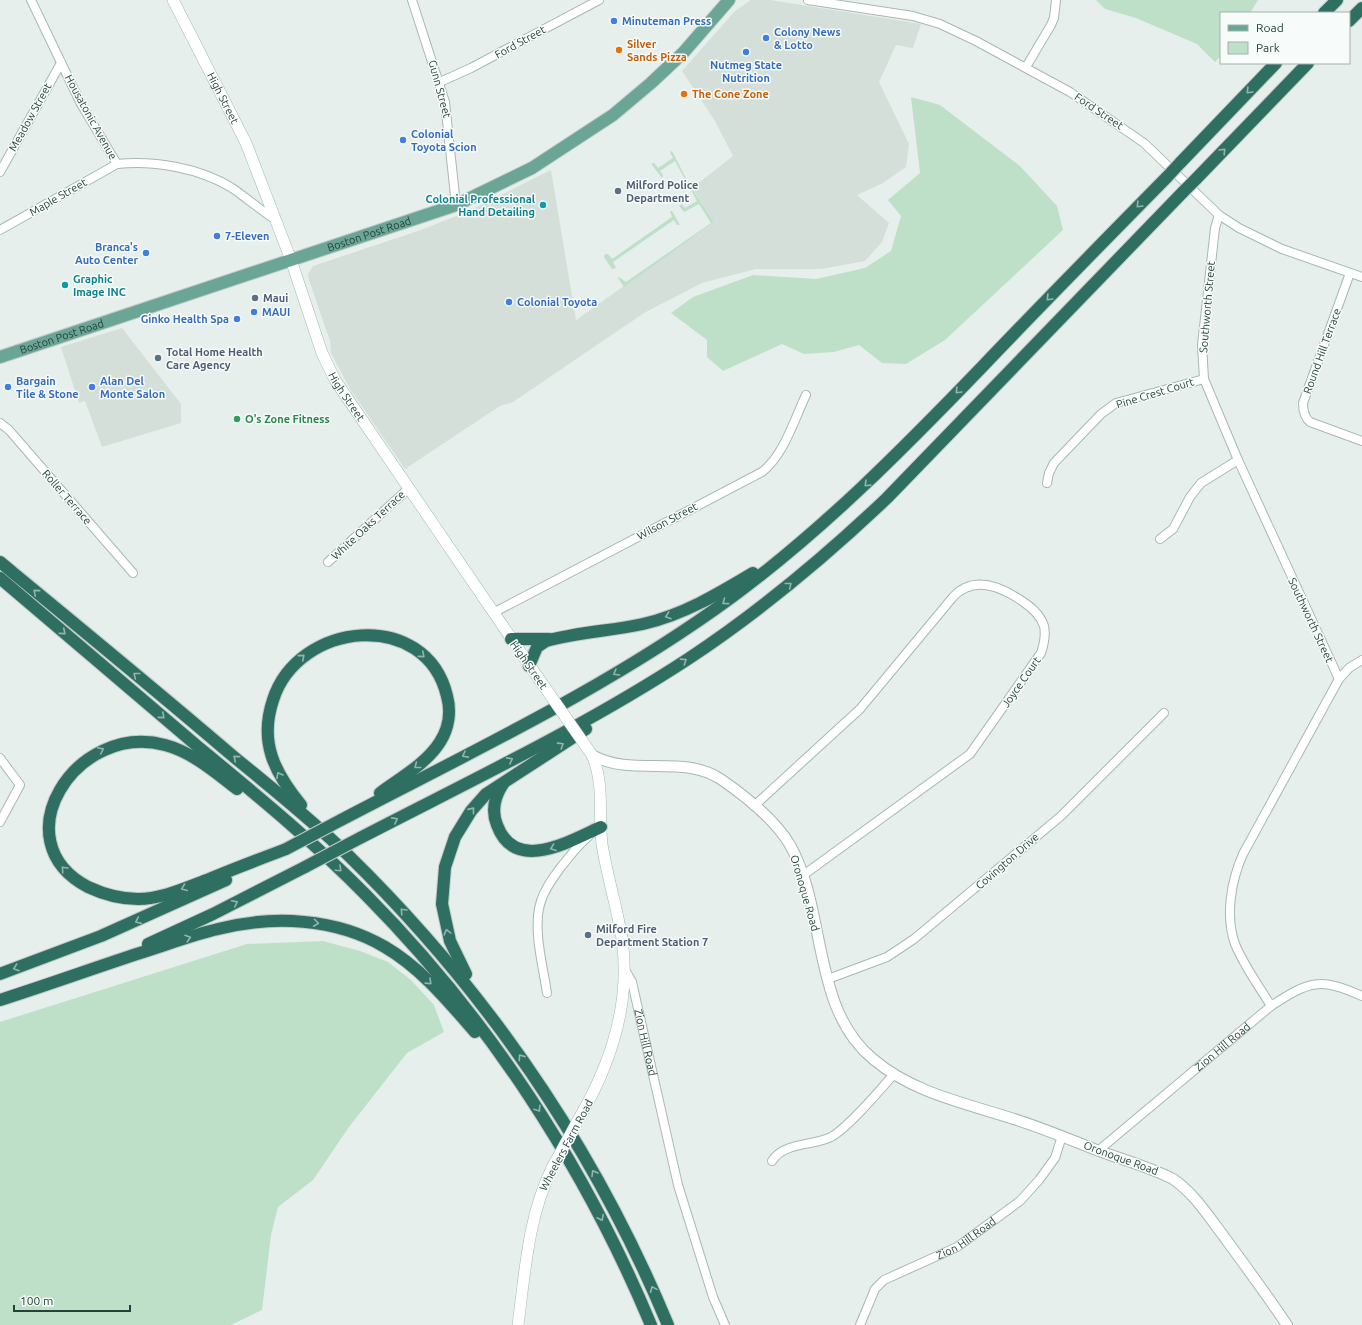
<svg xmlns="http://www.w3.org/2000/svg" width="1362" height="1325" viewBox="0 0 1362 1325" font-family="Ubuntu,sans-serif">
  <rect width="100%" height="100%" fill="#e6efeb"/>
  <g fill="#d4dfda">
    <polygon points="751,0 770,0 921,24 913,48 896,45 879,82 909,144 906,167 883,183 857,195 889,223 882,242 865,261 821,269 756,269 702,283 644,313 513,402 500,406 405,469 350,389 331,353 330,341 309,280 308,274 313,266 421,230 471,210 551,170 576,320 714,222 693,189 696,185 733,156 715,121 682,71 735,11"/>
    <polygon points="122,328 181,404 181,423 102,447 85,401 79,403 61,347"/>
  </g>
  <g fill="#bfe0c8">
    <polygon points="1096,0 1258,0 1250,13 1221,13 1221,56 1215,62 1197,44 1136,18 1105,9"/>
    <polygon points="911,97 940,105 1020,166 1057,206 1063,230 945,340 906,364 882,363 859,345 834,352 804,354 782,344 723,371 707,357 707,340 671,313 693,297 753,275 816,279 865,268 891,251 901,216 888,200 920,173"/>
    <polygon points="672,151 689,184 714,222 624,287 618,278 619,277 626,282 711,223 699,204 684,212 679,206 682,204 685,208 697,201 675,161 660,171 663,175 662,178 652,165 652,163 654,163 658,168 673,158 670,152"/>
    <polygon points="670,211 672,211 680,225 677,225 674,220 613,262 616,268 612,269 604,257 605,254 608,254 612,259 672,217"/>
    <polygon points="323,941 360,951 388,962 411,980 434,1005 444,1032 407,1053 349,1127 313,1180 278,1207 271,1235 262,1310 231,1325 0,1325 0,1022 247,944"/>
  </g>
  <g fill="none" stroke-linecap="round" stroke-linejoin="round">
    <g stroke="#a8b8b2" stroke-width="10">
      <g id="minor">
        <path d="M31,0L81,104L117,164C154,160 200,168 232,188C247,198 260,210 276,220"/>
        <polyline points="412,0 445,102 456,205"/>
        <polyline points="808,0 913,16 940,24 976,41 1070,92 1144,143 1219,215 1239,228 1282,249 1362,277"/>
        <polyline points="1026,67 1051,25 1054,18 1056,0"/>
        <polyline points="440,82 471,68 599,0"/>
        <polyline points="0,172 61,63"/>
        <polyline points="1219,215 1215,228 1202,345 1204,379 1238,460 1339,679"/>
        <polyline points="0,230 117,164"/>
        <path d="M1350,273L1303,403C1303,410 1304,417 1310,422L1362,441"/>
        <polyline points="0,423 9,430 133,573"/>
        <polyline points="1047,483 1049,473 1054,463 1101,414 1116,403 1204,379"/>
        <polyline points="1160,539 1173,529 1190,497 1201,483 1238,460"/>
        <polyline points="328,562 409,488"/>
        <path d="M493,613L762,472C784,455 794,420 806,395"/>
        <polyline points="0,758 20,785 0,822"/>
        <path d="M754,806L860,709L953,597C973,575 1000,586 1022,601C1031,607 1040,614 1044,626C1046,635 1044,644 1041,653L970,754L802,876"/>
        <path id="s1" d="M624,968L632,982L678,1185L713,1297L725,1325"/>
        <polyline points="828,979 887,957 914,939 1061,816 1164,713"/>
        <path d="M547,993C543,966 532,927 541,901C545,888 553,878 561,867C570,856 577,846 588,837"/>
        <path d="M1271,1006C1259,986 1244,966 1235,944C1225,916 1231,881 1243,854L1339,679L1349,668L1362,660"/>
        <path id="s2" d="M1099,1150L1271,1006C1309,981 1320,977 1362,996"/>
        <path d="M772,1161C784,1142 813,1146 831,1137C849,1127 879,1091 894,1074"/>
        <path id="s3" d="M860,1325L875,1289L884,1280L957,1247L1020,1201L1039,1180L1055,1158L1062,1136"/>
      </g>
    </g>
    <g stroke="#a8b8b2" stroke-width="12">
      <path id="tertiary" d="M592,755C633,778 683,753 722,780C745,796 776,821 790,845C827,910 811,1008 873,1059C913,1093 965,1103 1014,1119C1043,1128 1071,1140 1099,1151C1124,1160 1149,1167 1173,1179C1195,1194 1209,1217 1225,1238C1246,1267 1267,1295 1287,1325"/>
    </g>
    <g stroke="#a4bbb3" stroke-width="12">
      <g id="secondary">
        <path id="s4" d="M173,0L246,143L291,260L322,353L335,380L539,679"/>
        <path d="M581,1115C612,1061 631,1002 622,939C617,907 607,876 602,844C598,814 605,784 592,755"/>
        <path d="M518,1325C525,1272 528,1217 552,1168"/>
      </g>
    </g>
    <g stroke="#c2cac8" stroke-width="14">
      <g id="primary">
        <path id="s5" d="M0,357L456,205L532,168L613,115L651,83L683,53L729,0"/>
      </g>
    </g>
    <g stroke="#c2cac8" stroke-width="14">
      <g id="motorway">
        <polyline points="1324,13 1337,0"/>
        <polyline points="1349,21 1362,8"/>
        <polyline points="1180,163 1276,63"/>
        <polyline points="1196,179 1308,63"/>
        <path d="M0,562C79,627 157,691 234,757C273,789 312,820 348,855C485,989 594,1147 668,1325"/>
        <path d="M0,578C65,634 131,689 196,745C254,793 313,841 366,895C488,1018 584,1165 651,1325"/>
        <polyline points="511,639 549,639"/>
        <path d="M529,666L537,647L546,641C578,632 611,631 643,624C683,615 718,594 753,573"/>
        <path d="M503,784C495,796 491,810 497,825C515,874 570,841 601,827"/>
        <path d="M237,789C215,772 192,752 165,745C76,721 0,841 88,887C103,894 120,899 138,899C162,899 185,888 207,880C233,869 260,859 286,849"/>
        <path d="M301,805C274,772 259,742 273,700C298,621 426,608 447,696C451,711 449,728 440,742C426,764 400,778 380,793"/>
        <path d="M341,820C473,751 611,686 732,597C824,529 903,449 982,367C1043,303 1105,240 1167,177"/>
        <path d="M360,838C470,781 584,727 688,659C759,612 825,557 887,498L1183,192"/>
        <polyline points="148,944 213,914 305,867"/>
        <polyline points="0,974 101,936 226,880"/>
        <polyline points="466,974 450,941 442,904 445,867 455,837 471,811 486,794 586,729"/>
        <path d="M0,1000C47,985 94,968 140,953C166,945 192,935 218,929C273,915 336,918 385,947C421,968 448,1001 475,1032"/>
      </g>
    </g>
    <use href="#minor" stroke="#fff" stroke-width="8"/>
    <use href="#tertiary" stroke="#fff" stroke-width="10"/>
    <use href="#secondary" stroke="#fff" stroke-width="11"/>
    <use href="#primary" stroke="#6aa596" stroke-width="12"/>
    <use href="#motorway" stroke="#2f6f62" stroke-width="12"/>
    <g stroke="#a4bbb3" stroke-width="12" stroke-linecap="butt">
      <g id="secondary-bridge">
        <polyline points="539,679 592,755"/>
        <polyline points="552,1168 581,1115"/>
      </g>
    </g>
    <g stroke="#c2cac8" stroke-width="14" stroke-linecap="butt">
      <g id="motorway-bridge">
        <polyline points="1167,177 1180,163"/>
        <polyline points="1183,192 1196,179"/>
        <polyline points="286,849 341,820"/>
        <polyline points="305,867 360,838"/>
      </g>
    </g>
    <use href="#secondary-bridge" stroke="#fff" stroke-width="11"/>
    <use href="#motorway-bridge" stroke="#2f6f62" stroke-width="12"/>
  </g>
  <defs><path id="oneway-chevron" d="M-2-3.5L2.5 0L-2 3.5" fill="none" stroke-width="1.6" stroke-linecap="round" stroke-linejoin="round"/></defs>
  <g stroke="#93b5ae">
    <use href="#oneway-chevron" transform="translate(1249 91) rotate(134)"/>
    <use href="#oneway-chevron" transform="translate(1223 151) rotate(-46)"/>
    <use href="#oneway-chevron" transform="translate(1139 205) rotate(134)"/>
    <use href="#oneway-chevron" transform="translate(1049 298) rotate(134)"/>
    <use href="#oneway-chevron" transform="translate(958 391) rotate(134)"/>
    <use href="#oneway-chevron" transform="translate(867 484) rotate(136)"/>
    <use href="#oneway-chevron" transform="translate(789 585) rotate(-39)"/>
    <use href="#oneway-chevron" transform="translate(36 592) rotate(-140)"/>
    <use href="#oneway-chevron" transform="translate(725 602) rotate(144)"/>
    <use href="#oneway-chevron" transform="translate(668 616) rotate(161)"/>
    <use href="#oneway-chevron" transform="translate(63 632) rotate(40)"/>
    <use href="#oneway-chevron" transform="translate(422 655) rotate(41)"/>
    <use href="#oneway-chevron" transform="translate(302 657) rotate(-41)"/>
    <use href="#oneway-chevron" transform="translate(684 661) rotate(-33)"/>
    <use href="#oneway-chevron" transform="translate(616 673) rotate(150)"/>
    <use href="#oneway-chevron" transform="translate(136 675) rotate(-141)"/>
    <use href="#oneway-chevron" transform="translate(162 716) rotate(40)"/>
    <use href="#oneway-chevron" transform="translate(561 745) rotate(-32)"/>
    <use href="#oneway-chevron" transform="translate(101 750) rotate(-26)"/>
    <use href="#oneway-chevron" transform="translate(465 755) rotate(152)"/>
    <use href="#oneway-chevron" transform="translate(236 758) rotate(-140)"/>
    <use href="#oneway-chevron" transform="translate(510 760) rotate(-28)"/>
    <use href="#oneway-chevron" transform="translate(417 766) rotate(142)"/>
    <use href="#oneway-chevron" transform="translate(279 775) rotate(-119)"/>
    <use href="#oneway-chevron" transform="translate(472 810) rotate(-51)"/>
    <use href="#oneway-chevron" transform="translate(395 820) rotate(-28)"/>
    <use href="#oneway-chevron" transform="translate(553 848) rotate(160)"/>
    <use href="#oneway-chevron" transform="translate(64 869) rotate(-133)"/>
    <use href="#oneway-chevron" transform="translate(339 869) rotate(43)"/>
    <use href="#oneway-chevron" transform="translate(184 888) rotate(159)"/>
    <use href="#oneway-chevron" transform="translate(235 903) rotate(-26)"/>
    <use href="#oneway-chevron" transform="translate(403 911) rotate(-133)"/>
    <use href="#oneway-chevron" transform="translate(138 921) rotate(156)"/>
    <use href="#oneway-chevron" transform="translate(316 923) rotate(7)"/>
    <use href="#oneway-chevron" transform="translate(447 932) rotate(-105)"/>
    <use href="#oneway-chevron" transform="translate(188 938) rotate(-18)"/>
    <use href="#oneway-chevron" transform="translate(16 968) rotate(161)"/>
    <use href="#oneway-chevron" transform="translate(429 982) rotate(44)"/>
    <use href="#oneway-chevron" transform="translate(521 1057) rotate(-125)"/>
    <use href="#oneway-chevron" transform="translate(538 1109) rotate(57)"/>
    <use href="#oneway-chevron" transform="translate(594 1173) rotate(-120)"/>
    <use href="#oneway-chevron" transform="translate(601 1218) rotate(63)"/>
    <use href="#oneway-chevron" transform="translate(653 1289) rotate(-114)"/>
  </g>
  <g fill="#3f7fe0" stroke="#f7fbf9" stroke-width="1.5">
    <circle cx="614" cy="21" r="4"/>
    <circle cx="766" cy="38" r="4"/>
    <circle cx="746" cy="52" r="4"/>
    <circle cx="403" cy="140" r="4"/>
    <circle cx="217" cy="236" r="4"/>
    <circle cx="146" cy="253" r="4"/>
    <circle cx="509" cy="302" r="4"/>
    <circle cx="254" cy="312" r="4"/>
    <circle cx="237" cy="319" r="4"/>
    <circle cx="8" cy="387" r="4"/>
    <circle cx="92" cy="387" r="4"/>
  </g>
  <g fill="#e8710a" stroke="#f7fbf9" stroke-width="1.5">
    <circle cx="619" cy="50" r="4"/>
    <circle cx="684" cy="94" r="4"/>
  </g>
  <g fill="#5c6f8a" stroke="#f7fbf9" stroke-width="1.5">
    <circle cx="618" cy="191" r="4"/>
    <circle cx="255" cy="298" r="4"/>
    <circle cx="158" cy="358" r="4"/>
    <circle cx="588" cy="935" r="4"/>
  </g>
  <g fill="#0f9aa8" stroke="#f7fbf9" stroke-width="1.5">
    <circle cx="543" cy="205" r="4"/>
    <circle cx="65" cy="285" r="4"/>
  </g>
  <circle fill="#2e9e5b" stroke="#f7fbf9" stroke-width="1.5" cx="237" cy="419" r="4"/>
  <g text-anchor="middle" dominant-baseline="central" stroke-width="3" stroke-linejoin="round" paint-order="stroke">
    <g font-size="11" font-weight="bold" fill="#366cbe" stroke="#f7fbf9" text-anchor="start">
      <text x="622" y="21">Minuteman Press</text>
      <text x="774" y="32">Colony News<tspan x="774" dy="13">&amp; Lotto</tspan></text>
      <text x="746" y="65" text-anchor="middle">Nutmeg State<tspan x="746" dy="13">Nutrition</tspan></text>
      <text x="411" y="134">Colonial<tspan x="411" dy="13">Toyota Scion</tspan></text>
      <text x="225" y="236">7-Eleven</text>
      <text x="138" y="247" text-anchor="end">Branca's<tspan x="138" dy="13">Auto Center</tspan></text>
      <text x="517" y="302">Colonial Toyota</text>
      <text x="262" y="312">MAUI</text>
      <text x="229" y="319" text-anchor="end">Ginko Health Spa</text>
      <text x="16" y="381">Bargain<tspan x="16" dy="13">Tile &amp; Stone</tspan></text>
      <text x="100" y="381">Alan Del<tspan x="100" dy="13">Monte Salon</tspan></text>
    </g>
    <g font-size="11" fill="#24423a" stroke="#f7fbf9">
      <text transform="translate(520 42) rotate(-29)">Ford Street</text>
      <text transform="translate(440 89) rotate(75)">Gunn Street</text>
      <text stroke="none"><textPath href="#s4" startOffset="110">High Street</textPath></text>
      <text transform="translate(1099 111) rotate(34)">Ford Street</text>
      <text transform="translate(30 117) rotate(-61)">Meadow Street</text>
      <text transform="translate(91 117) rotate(61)">Housatonic Avenue</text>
      <text transform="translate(58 197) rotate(-30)">Maple Street</text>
      <text stroke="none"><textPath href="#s5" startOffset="389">Boston Post Road</textPath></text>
      <text transform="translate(1207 307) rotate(-85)">Southworth Street</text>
      <text stroke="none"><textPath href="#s5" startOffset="65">Boston Post Road</textPath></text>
      <text transform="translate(1322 351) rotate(-70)">Round Hill Terrace</text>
      <text transform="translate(1155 393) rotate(-17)">Pine Crest Court</text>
      <text stroke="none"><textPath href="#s4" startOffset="434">High Street</textPath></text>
      <text transform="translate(67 497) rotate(49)">Roller Terrace</text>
      <text transform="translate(667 521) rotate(-28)">Wilson Street</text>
      <text transform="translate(368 525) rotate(-43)">White Oaks Terrace</text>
      <text transform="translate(1311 620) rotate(65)">Southworth Street</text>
      <text transform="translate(529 665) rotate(55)">High Street</text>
      <text transform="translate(1021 682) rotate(-55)">Joyce Court</text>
      <text transform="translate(1007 861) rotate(-41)">Covington Drive</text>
      <text transform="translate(805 893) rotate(74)">Oronoque Road</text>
      <text stroke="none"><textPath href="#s1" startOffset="78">Zion Hill Road</textPath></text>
      <text stroke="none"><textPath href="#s2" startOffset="161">Zion Hill Road</textPath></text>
      <text transform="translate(566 1145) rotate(-62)">Wheelers Farm Road</text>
      <text transform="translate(1121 1158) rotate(20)">Oronoque Road</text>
      <text stroke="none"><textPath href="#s3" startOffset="144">Zion Hill Road</textPath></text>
    </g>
    <g font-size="11" font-weight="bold" fill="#c56008" stroke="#f7fbf9" text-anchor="start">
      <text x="627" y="44">Silver<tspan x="627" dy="13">Sands Pizza</tspan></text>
      <text x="692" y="94">The Cone Zone</text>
    </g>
    <g font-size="11" font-weight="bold" fill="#4e5e75" stroke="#f7fbf9" text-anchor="start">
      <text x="626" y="185">Milford Police<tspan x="626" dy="13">Department</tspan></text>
      <text x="263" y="298">Maui</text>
      <text x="166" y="352">Total Home Health<tspan x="166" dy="13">Care Agency</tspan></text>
      <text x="596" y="929">Milford Fire<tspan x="596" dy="13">Department Station 7</tspan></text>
    </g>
    <g font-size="11" font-weight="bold" fill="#0d838f" stroke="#f7fbf9" text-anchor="end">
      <text x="535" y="199">Colonial Professional<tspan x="535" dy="13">Hand Detailing</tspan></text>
      <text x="73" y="279" text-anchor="start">Graphic<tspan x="73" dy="13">Image INC</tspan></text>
    </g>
    <g font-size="11" font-weight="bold" fill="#27864d" stroke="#f7fbf9" text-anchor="start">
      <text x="245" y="419">O's Zone Fitness</text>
    </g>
  </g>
  <rect x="1220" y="12" width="130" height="52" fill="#f7fbf9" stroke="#a3b1ad"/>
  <rect x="1228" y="25" width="20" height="6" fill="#6aa596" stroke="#a3b1ad"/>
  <text x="1256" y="32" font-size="12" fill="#24423a">Road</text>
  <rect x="1228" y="42" width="20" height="12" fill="#bfe0c8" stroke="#a3b1ad"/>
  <text x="1256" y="52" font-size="12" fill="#24423a">Park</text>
  <path d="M14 1305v6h116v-6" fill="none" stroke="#24423a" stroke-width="2"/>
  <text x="20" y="1305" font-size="12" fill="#24423a" stroke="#f7fbf9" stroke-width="3" paint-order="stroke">100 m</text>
</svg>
